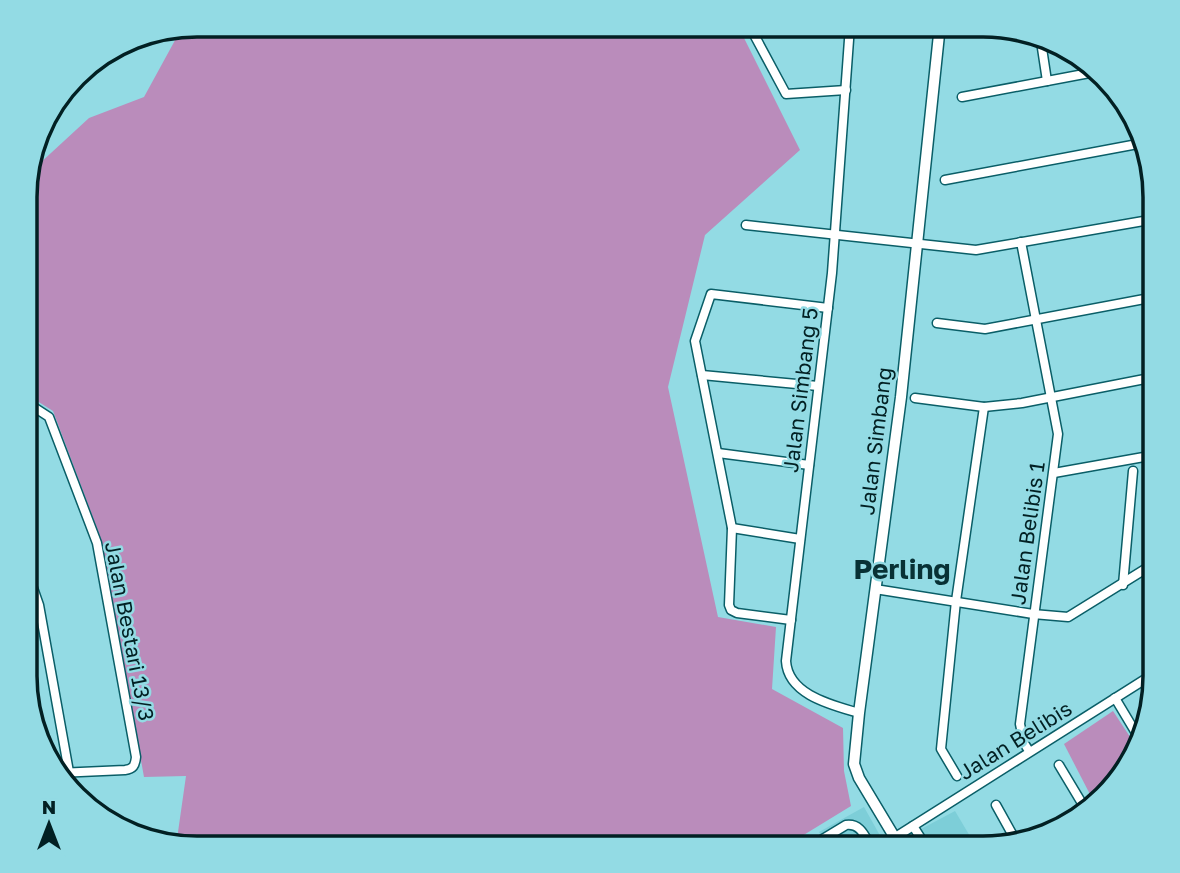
<svg xmlns="http://www.w3.org/2000/svg" width="1180" height="873" viewBox="0 0 1180 873" font-family="'Golos Text',sans-serif">
  <rect width="100%" height="100%" fill="#93dbe4"/>
  <g fill="#7dced8">
    <polygon points="864,807 887,848 828,848 819,832"/>
    <polygon points="955,811 977,848 913,848 906,837"/>
  </g>
  <g fill="#ba8cbb">
    <polygon points="739,28 800,150 705,235 668,387 718,617 776,627 772,689 843,728 844,771 851,806 802,836 797,848 186,848 176,846 186,776 144,777 101,539 53,411 26,394 26,176 89,118 144,97 179,33"/>
    <polygon points="1113,711 1138,749 1113,790 1095,804 1064,744"/>
  </g>
  <g fill="none" stroke-linecap="round" stroke-linejoin="round">
    <g stroke="#0a5e67" stroke-width="11">
      <g id="minor">
        <path d="M850,26L832,273L786,661C788,695 832,705 859,713"/>
        <polyline points="750,27 786,94 846,90"/>
        <polyline points="1040,35 1047,81"/>
        <polyline points="962,97 1100,71"/>
        <polyline points="945,180 1143,143"/>
        <polyline points="746,225 976,250 1155,219"/>
        <polyline points="1021,242 1058,434 1020,724 1024,743 1029,751"/>
        <polyline points="937,323 985,329 1155,297"/>
        <polyline points="702,375 818,386"/>
        <polyline points="915,398 984,407 1022,403 1155,377"/>
        <path d="M26,402L49,417L97,543L136,757C135,766 133,769 125,770L58,773"/>
        <polyline points="718,453 809,465"/>
        <polyline points="1054,473 1155,455"/>
        <polyline points="732,528 800,539"/>
        <polyline points="25,565 39,605 69,772"/>
        <polyline points="1123,585 1133,471"/>
        <polyline points="875,589 1033,614 1068,617 1155,563"/>
        <polyline points="791,620 737,613 731,610 729,605 732,528 695,341 711,294 828,308"/>
        <polyline points="1115,698 1142,743"/>
        <polyline points="1059,765 1086,810"/>
        <polyline points="957,776 941,749 956,601 984,407"/>
        <polyline points="996,805 1016,841"/>
        <polyline points="913,826 927,848"/>
        <polyline points="894,838 1155,673"/>
        <path d="M808,848L846,825C861,823 865,837 872,848"/>
      </g>
    </g>
    <g stroke="#0a5e67" stroke-width="13">
      <polyline id="tertiary" points="901,848 859,778 854,764 859,713 901,397 940,25"/>
    </g>
    <use href="#minor" stroke="#fff" stroke-width="8"/>
    <use href="#tertiary" stroke="#fff" stroke-width="10"/>
  </g>
  <g text-anchor="middle" dominant-baseline="central" stroke-width="5" stroke-linejoin="round" paint-order="stroke">
    <g font-size="21" fill="#022023" stroke="#93dbe4">
      <text transform="translate(800 390) rotate(-83)">Jalan Simbang 5</text>
      <text transform="translate(875 441) rotate(-83)">Jalan Simbang</text>
      <text transform="translate(1027 533) rotate(-82)">Jalan Belibis 1</text>
      <text transform="translate(130 631) rotate(79)">Jalan Bestari 13/3</text>
      <text transform="translate(1015 740) rotate(-32)">Jalan Belibis</text>
    </g>
    <g font-size="28" font-weight="bold" fill="#083135" stroke="#93dbe4">
      <text x="902" y="568">Perling</text>
    </g>
  </g>
  <path d="M0 0H1180V873H0ZM197 37H983A160 160 0 0 1 1143 197V676A160 160 0 0 1 983 836H197A160 160 0 0 1 37 676V197A160 160 0 0 1 197 37Z" fill="#93dbe4" fill-rule="evenodd"/>
  <path fill="none" stroke="#022023" stroke-width="3.5" d="M197 37H983A160 160 0 0 1 1143 197V676A160 160 0 0 1 983 836H197A160 160 0 0 1 37 676V197A160 160 0 0 1 197 37Z"/>
  <g transform="translate(49 824)" stroke="#93dbe4" stroke-width="5" paint-order="stroke">
  <path d="M0-5L12 26L0 18L-12 26Z" fill="#022023"/>
  <text y="-10" font-size="19" font-weight="bold" text-anchor="middle" fill="#022023">N</text>
  </g>
</svg>
